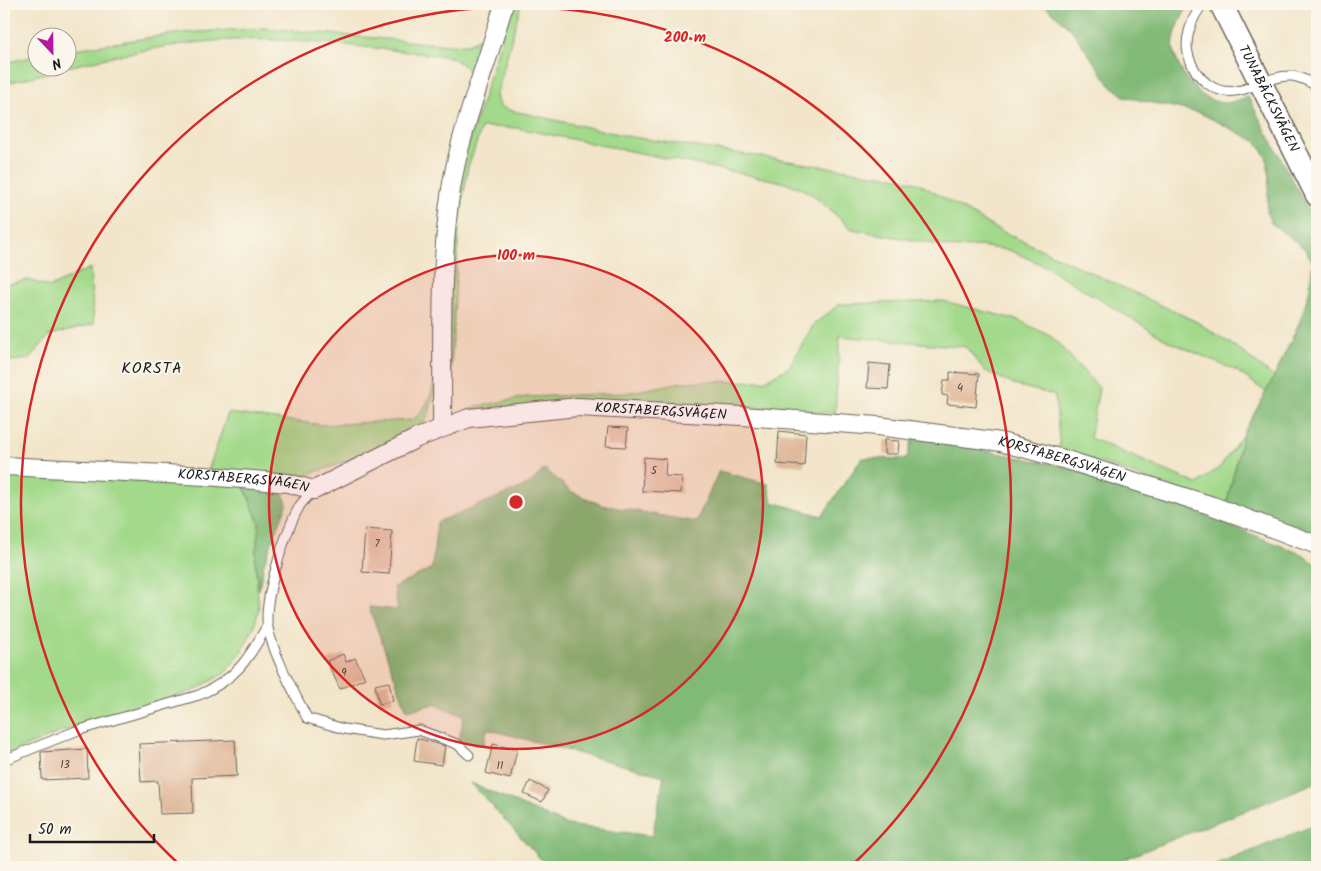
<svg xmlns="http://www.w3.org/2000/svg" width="1321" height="871" viewBox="0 0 1321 871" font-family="Kalam,sans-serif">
  <rect width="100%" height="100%" fill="#fbf7ec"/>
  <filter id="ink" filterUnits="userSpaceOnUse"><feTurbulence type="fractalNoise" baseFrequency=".02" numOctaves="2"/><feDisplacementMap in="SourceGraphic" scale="10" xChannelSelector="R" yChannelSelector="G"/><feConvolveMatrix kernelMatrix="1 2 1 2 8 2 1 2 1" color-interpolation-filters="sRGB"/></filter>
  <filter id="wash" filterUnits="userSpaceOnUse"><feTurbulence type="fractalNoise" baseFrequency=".0096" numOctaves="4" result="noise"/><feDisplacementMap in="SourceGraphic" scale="20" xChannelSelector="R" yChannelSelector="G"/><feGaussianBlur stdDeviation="1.12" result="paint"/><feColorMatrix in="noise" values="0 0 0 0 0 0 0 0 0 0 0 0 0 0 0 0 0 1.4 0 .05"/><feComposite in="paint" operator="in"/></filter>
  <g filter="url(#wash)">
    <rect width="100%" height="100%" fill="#f2e5c9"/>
    <g fill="#a2d98a" stroke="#5f7a53">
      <path d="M493,4H500L472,79L466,67L451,57C391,50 330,42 270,40C202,37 133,51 68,67V50L180,33L266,28L451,45L468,44L484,36Z"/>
      <polygon points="512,4 521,4 496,97 500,106 509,110 632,137 899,178 920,184 993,227 1197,322 1237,348 1274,377 1266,392 1237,371 1168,341 1045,266 1009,250 978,246 955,248 852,229 813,195 798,187 778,181 517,128 482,127 468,167 459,225 450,388 449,322 453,227 462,167"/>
      <polygon points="37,56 38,68 66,68 4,84 4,63"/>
      <polygon points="90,268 94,324 50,335 29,359 11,361 4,343 4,285 28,280 50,287"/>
      <polygon points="943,301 1018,320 1052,337 1099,388 1090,438 1197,484 1220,467 1243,434 1226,506 1060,449 1055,395 1014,385 984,370 966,347 840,336 835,413 745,407 577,402 467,411 478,406 527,397 626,393 683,382 764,381 789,367 814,324 840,304"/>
      <path d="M437,369C434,392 434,410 420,428L334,466L298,477L208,471L228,413L323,425L412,420C430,407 432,391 437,369Z"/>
      <polygon points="4,473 243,485 259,523 255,560 259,609 254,627 242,651 225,673 193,691 74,727 4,755"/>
    </g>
    <g fill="#81b976" stroke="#4e6a49">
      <path d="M1043,4H1189C1182,17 1171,36 1174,51C1179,74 1200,103 1226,103C1233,102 1241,99 1248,97L1317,226V537L1226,506L1243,434L1274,377L1300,321L1309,292L1313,262L1304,248L1271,223L1267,213L1269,174L1266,156L1257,142L1200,113L1125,97L1110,85L1071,29Z"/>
      <polygon points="913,436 1057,465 1154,495 1304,555 1317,565 1317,782 1104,867 548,867 471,783 567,825 652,836 664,776 487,729 483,745 459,740 464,716 434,704 407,711 369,607 398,610 394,587 432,568 437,522 528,485 545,469 572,492 602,505 696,522 719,471 768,484 772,502 822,516 862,458 907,459"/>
      <path d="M244,485C261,487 283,483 287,504L264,563L259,590L255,560L259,523Z"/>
      <polygon points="1317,824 1317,867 1212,867"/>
    </g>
    <g id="blocks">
      <g fill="#e0b99b">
        <polygon points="869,363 890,365 888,389 867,388"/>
        <polygon points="950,372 979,374 976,407 947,404 948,396 942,395 944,380 950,380"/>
        <polygon points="608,427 628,428 626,447 606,446"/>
        <polygon points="779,431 806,434 804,466 777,464"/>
        <polygon points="884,440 899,441 898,454 884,454"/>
        <polygon points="644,457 666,459 665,476 682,477 681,493 642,491"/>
        <polygon points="365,529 392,531 389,574 362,572"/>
        <polygon points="343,654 346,662 355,658 365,678 340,689 327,661"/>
        <polygon points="389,682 393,701 379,704 375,685"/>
        <polygon points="417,738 445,746 442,765 414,761"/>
        <polygon points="235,740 237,776 192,778 193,813 160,814 158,781 141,782 139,744"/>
        <polygon points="493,744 517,750 510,779 486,773"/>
        <polygon points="87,749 88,778 42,780 41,752"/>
        <polygon points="530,781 548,790 542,802 524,794"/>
      </g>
    </g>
  </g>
  <g filter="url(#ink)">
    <use href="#blocks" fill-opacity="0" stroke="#676259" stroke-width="1"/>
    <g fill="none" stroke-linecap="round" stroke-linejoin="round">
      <g stroke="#676259" stroke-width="11">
        <g id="service">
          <path d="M1203,4C1192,17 1183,40 1189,57C1196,79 1216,97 1241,90C1257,86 1274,75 1292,76C1301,77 1310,82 1317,86"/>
          <path d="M314,490C309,496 302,501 299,507C286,531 262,601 268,628C274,656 294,692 307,718L344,729L383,735L419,730L457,744L469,755"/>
          <path d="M4,760L76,731L199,695C236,679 248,660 267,626"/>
        </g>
      </g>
      <g stroke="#676259" stroke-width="20">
        <g id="minor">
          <path d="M442,427C443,348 439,267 451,189C461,126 487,65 504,4"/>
          <path id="s1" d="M4,466L206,476L288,483L314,490L417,438L469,418L578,407L742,416L878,426L1001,442L1070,461L1213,506L1317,545"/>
        </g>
      </g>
      <g stroke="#676259" stroke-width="25">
        <g id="tertiary">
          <path id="s2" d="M1221,4L1317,195"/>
        </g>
      </g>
      <use href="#service" stroke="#fff" stroke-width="9"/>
      <use href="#minor" stroke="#fff" stroke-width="18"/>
      <use href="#tertiary" stroke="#fff" stroke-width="22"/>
    </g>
  </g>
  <circle cx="516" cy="502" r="247" fill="#d62828" fill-opacity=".12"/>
  <g fill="none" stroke="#d62828" stroke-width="2.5">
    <circle cx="516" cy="502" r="247"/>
    <path d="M182 867A495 495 0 1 1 850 867"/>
  </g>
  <g text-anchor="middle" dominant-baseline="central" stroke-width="4" stroke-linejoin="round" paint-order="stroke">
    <g font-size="11" fill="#4d433c">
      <text x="960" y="388">4</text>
      <text x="654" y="471">5</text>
      <text x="377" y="544">7</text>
      <text x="344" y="673">9</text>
      <text x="65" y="765">13</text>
      <text x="500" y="766">11</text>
    </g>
    <g font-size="14" fill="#1c1c1c" stroke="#fbf7ec">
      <text stroke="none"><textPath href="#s2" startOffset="106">TUNABÄCKSVÄGEN</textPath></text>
      <text stroke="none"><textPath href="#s1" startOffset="675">KORSTABERGSVÄGEN</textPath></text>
      <text stroke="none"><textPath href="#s1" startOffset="1080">KORSTABERGSVÄGEN</textPath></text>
      <text stroke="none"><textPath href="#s1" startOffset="240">KORSTABERGSVÄGEN</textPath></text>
    </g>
    <g font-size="16" letter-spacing="1" fill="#1c1c1c" stroke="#fbf7ec">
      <text x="152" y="368">KORSTA</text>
    </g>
  </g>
  <circle cx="516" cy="502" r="8" fill="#d62828" stroke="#fbf7ec" stroke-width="2.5"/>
  <g font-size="15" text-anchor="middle" font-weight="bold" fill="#d62828" stroke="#fbf7ec" stroke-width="4" stroke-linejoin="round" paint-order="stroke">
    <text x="685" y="42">200 m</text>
    <text x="516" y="260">100 m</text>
  </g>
  <rect width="1321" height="871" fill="none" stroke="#fbf7ec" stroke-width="20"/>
  <g transform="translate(52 52) rotate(158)"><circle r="24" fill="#fbf7ec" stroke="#a29f99"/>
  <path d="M0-4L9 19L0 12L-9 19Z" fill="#b5179e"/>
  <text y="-8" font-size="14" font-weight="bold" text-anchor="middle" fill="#1c1c1c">N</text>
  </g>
  <path d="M30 834v8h124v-8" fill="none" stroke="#1c1c1c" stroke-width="2.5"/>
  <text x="38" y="834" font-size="15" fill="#1c1c1c" stroke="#fbf7ec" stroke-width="4" paint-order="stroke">50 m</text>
</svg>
